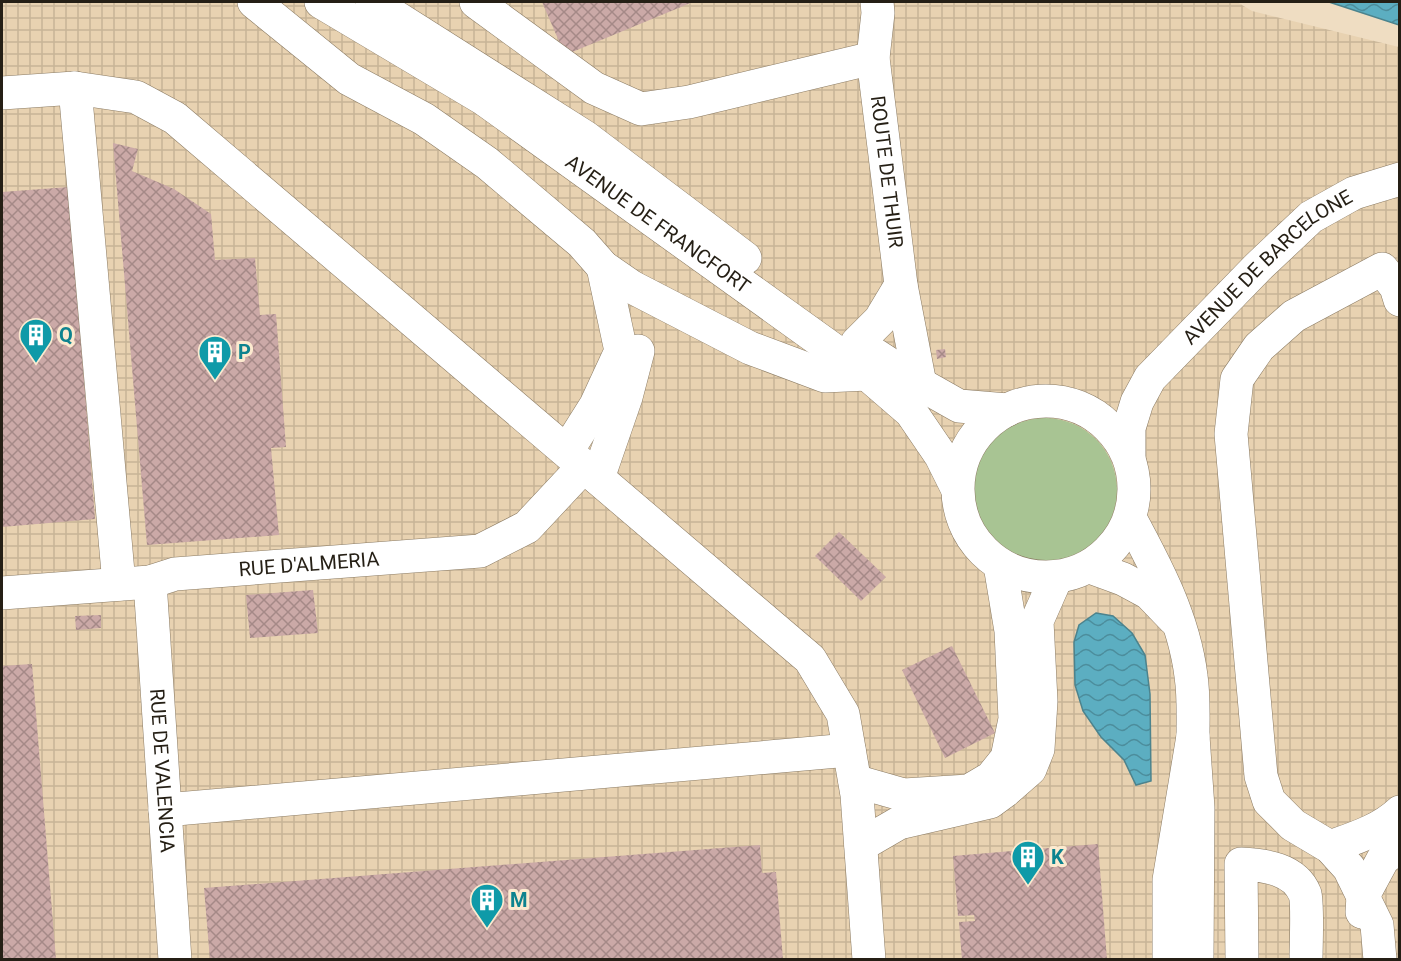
<svg xmlns="http://www.w3.org/2000/svg" width="1401" height="961" viewBox="0 0 1401 961" font-family="Roboto,sans-serif">
  <defs>
    <pattern id="industrial-grid" width="8" height="8" patternUnits="userSpaceOnUse" patternTransform="scale(1.5)"><rect width="8" height="8" fill="#e8d2b1"/><path d="M0 4h8M4 0v8" fill="none" stroke="#c7b497"/></pattern>
    <pattern id="water-waves" width="16" height="10" patternUnits="userSpaceOnUse" patternTransform="scale(1.5)"><rect width="16" height="10" fill="#5caec1"/><path d="M0 5q4-4 8 0t8 0" fill="none" stroke="#4c8d9c"/></pattern>
    <pattern id="building-cross-hatch" width="8" height="8" patternUnits="userSpaceOnUse" patternTransform="scale(1.5)"><rect width="8" height="8" fill="#cba9a7"/><path d="M0 0l8 8M0 8l8-8" fill="none" stroke="#a58987"/></pattern>
  </defs>
  <rect width="100%" height="100%" fill="#efddc2"/>
  <polygon fill="url(#industrial-grid)" points="2,2 1237,2 1252,11 1399,47 1399,959 2,960"/>
  <circle fill="#a8c493" cx="1045" cy="490" r="72"/>
  <g fill="url(#water-waves)" stroke="#4c838d" stroke-width="1.5">
    <polygon points="1329,2 1399,2 1399,25 1332,3"/>
    <polygon points="1096,613 1113,616 1132,633 1145,655 1150,694 1151,781 1136,785 1124,760 1101,737 1083,711 1075,685 1074,642 1079,625"/>
  </g>
  <g fill="url(#building-cross-hatch)">
    <polygon points="542,2 693,2 565,55"/>
    <polygon points="113,143 138,149 132,171 174,189 211,214 215,260 255,258 260,315 276,314 286,447 271,448 279,535 147,545"/>
    <polygon points="69,187 95,519 2,527 2,192"/>
    <polygon points="945,349 946,357 937,359 936,350"/>
    <polygon points="839,532 886,577 861,601 815,556"/>
    <polygon points="313,590 318,633 250,638 246,595"/>
    <polygon points="101,615 101,628 76,630 75,616"/>
    <polygon points="952,646 995,733 945,758 902,670"/>
    <polygon points="32,664 56,960 2,960 2,666"/>
    <polygon points="1098,844 1107,960 962,960 959,922 975,921 974,915 958,916 953,856"/>
    <polygon points="760,845 762,873 776,872 783,960 210,960 204,888"/>
  </g>
  <g fill="none" stroke-linecap="round" stroke-linejoin="round">
    <g stroke="#8b7b63" stroke-width="34">
      <g id="minor">
        <polyline points="254,2 349,79 424,119 487,163 582,243 603,267 632,287 750,348 825,376 867,374"/>
        <path id="s1" d="M321,2L484,99L867,374L911,412L941,456L957,488"/>
        <polyline points="372,2 585,137 745,258"/>
        <polyline points="476,2 594,88 641,109 689,102 873,58"/>
        <path id="s2" d="M877,2L878,13L873,58L901,285L920,384"/>
        <polyline points="75,88 119,584"/>
        <polyline points="2,93 75,88 136,97 175,118 810,659 843,714 857,795 869,960"/>
        <polyline points="857,343 880,320 901,285"/>
        <polyline points="860,345 920,384 959,406 1007,410"/>
        <circle cx="1046" cy="489" r="88"/>
        <polyline points="567,451 596,405 621,351 603,267"/>
        <path id="s3" d="M1129,457V428L1137,402L1150,378L1258,267L1311,217L1354,193L1400,179"/>
        <polyline points="598,478 626,397 638,351"/>
        <path d="M1130,518C1157,568 1184,619 1191,676C1194,696 1193,717 1193,736"/>
        <polyline points="1090,567 1123,579 1149,593 1174,619"/>
        <path id="s4" d="M150,582L175,960"/>
        <path id="s5" d="M2,593L150,582L175,574L480,551L527,527L584,466"/>
        <polyline points="855,781 904,795 969,791 991,778 1007,758 1015,719 1011,631 1000,565"/>
        <polyline points="165,810 849,750"/>
        <polyline points="861,845 899,823 990,802 1005,791 1030,769 1038,749 1041,701 1037,621 1056,578"/>
        <path d="M1330,847C1355,838 1381,830 1400,812"/>
        <polyline points="1362,912 1363,896 1383,859 1400,846"/>
        <polyline points="1169,960 1169,880 1193,736 1198,808 1197,960"/>
        <path d="M1242,960L1241,864C1265,865 1295,869 1305,894C1308,904 1306,946 1306,960"/>
        <polyline points="1380,960 1377,925 1349,868 1330,847 1293,825 1269,801 1261,776 1231,434 1237,379 1259,347 1294,316 1382,269 1396,287 1400,300"/>
      </g>
    </g>
    <use href="#minor" stroke="#fff" stroke-width="33"/>
  </g>
  <defs>
    <g id="building-pin" transform="scale(1.725)"><path d="M0 17L-7.5 6A9.5 9.5 0 1 1 7.5 6Z" fill="#0f9aa8" stroke="#fceacf"/><path d="M-4-6H4V6H1V3H-1V6H-4ZM-2.5-4.3h1.7v1.8h-1.7ZM.8-4.3h1.7v1.8H.8ZM-2.5-1h1.7V.8h-1.7ZM.8-1h1.7V.8H.8Z" fill="#fff"/></g>
  </defs>
  <g fill-rule="evenodd">
    <use href="#building-pin" x="36" y="335"/>
    <use href="#building-pin" x="215" y="352"/>
    <use href="#building-pin" x="1028" y="857"/>
    <use href="#building-pin" x="487" y="900"/>
  </g>
  <g text-anchor="middle" dominant-baseline="central" stroke-width="6" stroke-linejoin="round" paint-order="stroke">
    <g font-size="20" fill="#251f15" stroke="#fceacf">
      <text stroke="none"><textPath href="#s2" startOffset="171">ROUTE DE THUIR</textPath></text>
      <text stroke="none"><textPath href="#s1" startOffset="404">AVENUE DE FRANCFORT</textPath></text>
      <text stroke="none"><textPath href="#s3" startOffset="246">AVENUE DE BARCELONE</textPath></text>
      <text stroke="none"><textPath href="#s5" startOffset="309">RUE D'ALMERIA</textPath></text>
      <text stroke="none"><textPath href="#s4" startOffset="189">RUE DE VALENCIA</textPath></text>
    </g>
    <g font-size="20" font-weight="bold" fill="#0d838f" stroke="#fceacf" text-anchor="start">
      <text x="59" y="335">Q</text>
      <text x="238" y="352">P</text>
      <text x="1051" y="857">K</text>
      <text x="510" y="900">M</text>
    </g>
  </g>
  <rect width="1401" height="961" fill="none" stroke="#251f15" stroke-width="6"/>
</svg>
